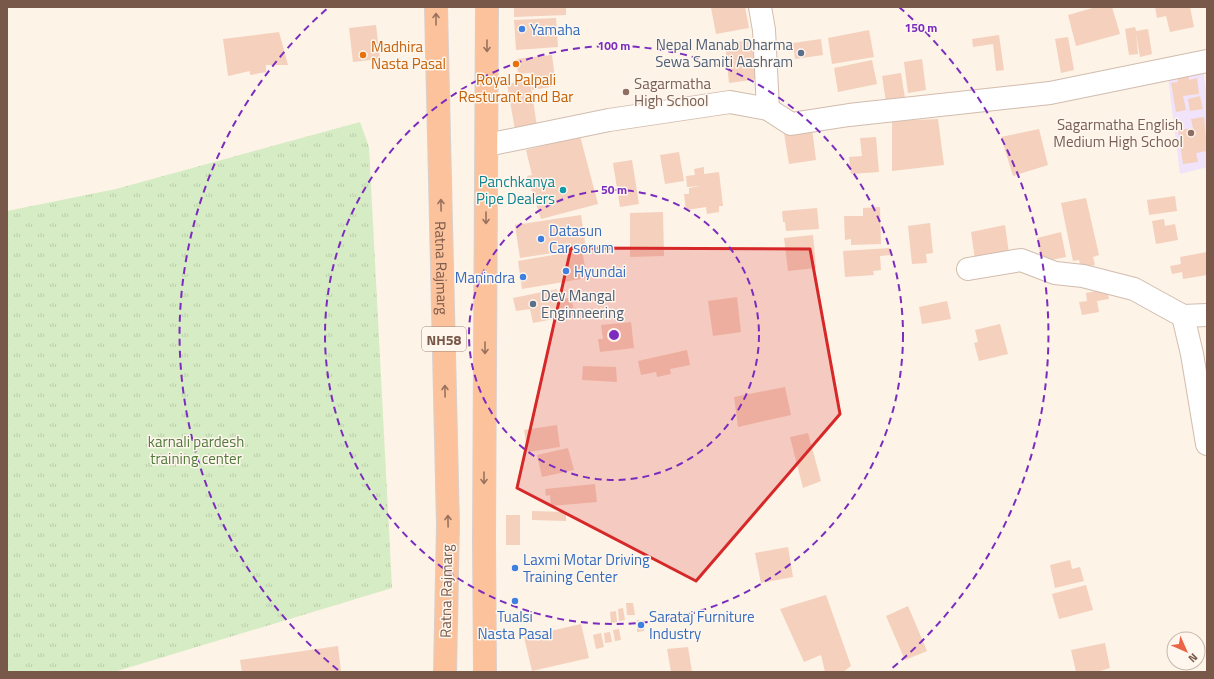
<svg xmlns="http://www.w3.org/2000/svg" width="1214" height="679" viewBox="0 0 1214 679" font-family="'Titillium Web',sans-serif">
  <defs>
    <pattern id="park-tufts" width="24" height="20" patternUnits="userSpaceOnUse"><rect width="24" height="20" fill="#d6ecc4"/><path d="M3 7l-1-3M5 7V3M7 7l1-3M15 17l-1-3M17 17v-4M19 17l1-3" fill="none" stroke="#bca"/></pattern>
  </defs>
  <rect width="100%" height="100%" fill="#fdf3e7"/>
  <polygon fill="#f0e3fa" points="1202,62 1207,99 1207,167 1180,174 1167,69"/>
  <polygon fill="url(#park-tufts)" points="360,122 369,147 392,588 114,672 7,672 7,211 116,189"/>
  <g fill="#f4d0bd">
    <polygon points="514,7 566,7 566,15 514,17"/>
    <polygon points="719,7 745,7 749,28 716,34 711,8"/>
    <polygon points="1096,7 1112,7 1120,34 1076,46 1068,15"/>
    <polygon points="1155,7 1190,7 1194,27 1170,32 1166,16 1157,18"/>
    <polygon points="556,18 558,47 516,50 514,20"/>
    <polygon points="376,25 380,59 353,62 349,28"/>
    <polygon points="1135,27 1136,31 1148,29 1152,54 1140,57 1136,34 1138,54 1129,55 1125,29"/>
    <polygon points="869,30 874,57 832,64 828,38"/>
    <polygon points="279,32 288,65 266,65 266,72 250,75 250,71 228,76 223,39"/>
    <polygon points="999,35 1004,70 996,71 993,44 973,47 972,39"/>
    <polygon points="1068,37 1074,70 1061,73 1055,39"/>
    <polygon points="821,39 823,55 795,59 793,43"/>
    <polygon points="754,40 758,79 729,83 725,43"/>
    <polygon points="552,55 556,86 532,90 530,73 518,74 516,59"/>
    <polygon points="922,59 926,90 908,93 904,62"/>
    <polygon points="872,60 877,84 838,92 834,68"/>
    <polygon points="901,73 905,98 886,102 882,76"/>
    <polygon points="1188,74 1189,80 1197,78 1199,94 1183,96 1186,110 1176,112 1171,83 1178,82 1177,76"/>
    <polygon points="530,80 537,127 515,130 507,84"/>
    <polygon points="1200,96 1203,109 1190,111 1188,99"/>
    <polygon points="1204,117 1207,151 1196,153 1198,162 1183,164 1178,130 1193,128 1191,119"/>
    <polygon points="938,119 944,165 892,171 892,121"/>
    <polygon points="812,129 816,160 789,164 784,133"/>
    <polygon points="1039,129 1048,165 1013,176 1001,137"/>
    <polygon points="580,136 598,204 541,219 527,176 532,175 526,150"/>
    <polygon points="876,137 879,172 851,174 849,157 862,156 860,138"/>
    <polygon points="679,152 684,181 665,184 660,155"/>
    <polygon points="632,160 639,204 620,207 613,163"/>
    <polygon points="704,167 704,174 719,172 723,206 719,206 719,212 707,214 706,207 686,210 684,194 689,194 689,188 701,186 687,187 686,176 695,175 694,169"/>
    <polygon points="1175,196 1177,211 1149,215 1147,200"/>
    <polygon points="1086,198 1099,255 1093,257 1095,265 1081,268 1079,260 1073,261 1061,203"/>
    <polygon points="880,207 881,244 851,245 851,239 845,240 844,216 863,216 863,208"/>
    <polygon points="817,208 819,229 786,231 785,222 783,222 782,211"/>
    <polygon points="663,212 664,256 630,257 630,213"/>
    <polygon points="581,215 586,248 520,258 515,225"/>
    <polygon points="1164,219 1165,226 1175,224 1178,240 1156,244 1152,221"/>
    <polygon points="930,223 933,253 926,254 927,263 912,264 908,226"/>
    <polygon points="1005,225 1009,253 975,259 971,232"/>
    <polygon points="1061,232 1066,257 1042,262 1037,238"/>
    <polygon points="813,235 816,268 788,271 784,238"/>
    <polygon points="890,248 890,255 880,256 881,270 873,271 874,275 845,277 843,251"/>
    <polygon points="582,250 587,278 522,289 518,261"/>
    <polygon points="1207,252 1207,275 1183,279 1182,272 1172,274 1170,266 1181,264 1180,257"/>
    <polygon points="557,289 559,300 571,297 575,315 533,323 530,309 516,311 513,298"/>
    <polygon points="1107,289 1109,299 1097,301 1099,312 1082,315 1079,302 1087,301 1086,293"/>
    <polygon points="737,297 741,332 713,336 708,301"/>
    <polygon points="947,301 951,319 922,324 919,307"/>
    <polygon points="631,322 634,348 600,352 598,339 603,339 601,325"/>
    <polygon points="1000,324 1008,354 979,361 974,343 978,342 975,330"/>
    <polygon points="687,350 690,365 670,369 671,374 657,377 656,372 641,375 638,361"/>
    <polygon points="583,366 616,367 617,382 582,380"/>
    <polygon points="785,387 791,415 738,427 734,397"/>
    <polygon points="557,425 560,447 528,452 524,430"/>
    <polygon points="808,433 821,481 803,488 790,437"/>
    <polygon points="568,448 574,470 542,477 537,455"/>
    <polygon points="595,484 597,502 551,506 550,495 546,496 545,489"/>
    <polygon points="532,511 566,512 566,521 532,520"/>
    <rect x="506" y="515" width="14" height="30"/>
    <polygon points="788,547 793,577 761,583 755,553"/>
    <polygon points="1070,560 1072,569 1080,567 1084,581 1055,588 1050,565"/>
    <polygon points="1086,585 1093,610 1059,619 1052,594"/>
    <polygon points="826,595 851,666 843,672 825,672 821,655 804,662 780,609"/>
    <polygon points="626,603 633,603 635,615 627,615"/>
    <polygon points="908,606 927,651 905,660 886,616"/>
    <polygon points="623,608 625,620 619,621 618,609"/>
    <polygon points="616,611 617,622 611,623 610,612"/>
    <polygon points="637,620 644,620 644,631 637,632"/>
    <polygon points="581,624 589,658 532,671 524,637"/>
    <polygon points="619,629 621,640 615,641 613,630"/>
    <polygon points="610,632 612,642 605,643 604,633"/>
    <polygon points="601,633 604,647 596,649 593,635"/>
    <polygon points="1105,643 1110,668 1100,671 1101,672 1076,672 1071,650"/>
    <polygon points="338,646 341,672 242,672 240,660"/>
    <polygon points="688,647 692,672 671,672 667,649"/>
  </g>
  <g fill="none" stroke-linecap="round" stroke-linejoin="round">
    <g stroke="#d2bcae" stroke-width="24">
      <g id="minor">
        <polyline points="760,7 764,30 768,109 791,124 849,115 1050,93 1207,61"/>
        <polyline points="487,145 609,120 730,102 768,109"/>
        <polyline points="968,269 1021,260 1055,273 1083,276 1134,289 1183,316 1207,315"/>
        <polyline points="1183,316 1192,354 1207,444"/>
      </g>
    </g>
    <g stroke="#d9d0cc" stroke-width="24">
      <g id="trunk">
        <path id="s1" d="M436,7L448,525L445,672"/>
        <polyline points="485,672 484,539 487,7"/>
      </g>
    </g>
    <use href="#minor" stroke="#fff" stroke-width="22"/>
    <use href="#trunk" stroke="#fcc29c" stroke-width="22"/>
  </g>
  <defs><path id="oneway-shaft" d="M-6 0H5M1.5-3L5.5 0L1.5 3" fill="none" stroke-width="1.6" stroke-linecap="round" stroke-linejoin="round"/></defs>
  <g stroke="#99725e">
    <use href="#oneway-shaft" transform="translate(436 19) rotate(-90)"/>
    <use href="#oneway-shaft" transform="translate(487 46) rotate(90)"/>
    <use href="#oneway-shaft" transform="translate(441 205) rotate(-91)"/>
    <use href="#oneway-shaft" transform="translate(486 218) rotate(90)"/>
    <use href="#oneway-shaft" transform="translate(485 348) rotate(90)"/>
    <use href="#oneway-shaft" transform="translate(445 391) rotate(-91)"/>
    <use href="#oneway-shaft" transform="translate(484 478) rotate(90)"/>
    <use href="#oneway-shaft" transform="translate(448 521) rotate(-91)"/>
  </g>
  <path fill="#d62828" fill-opacity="0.2" stroke="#d62828" stroke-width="3" stroke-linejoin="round" d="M571,248L810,249L840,414L696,581L517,488Z"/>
  <g fill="none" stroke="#7b2cbf" stroke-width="2" stroke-dasharray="7 5">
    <circle cx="614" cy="335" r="145"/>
    <circle cx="614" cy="335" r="289"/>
    <path d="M338 670A434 434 0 0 1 329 7M899 7A434 434 0 0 1 890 670"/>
  </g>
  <g fill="#3f7fe0" stroke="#fff7ee" stroke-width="1.5">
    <circle cx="522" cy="29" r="4"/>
    <circle cx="541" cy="239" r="4"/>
    <circle cx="566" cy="271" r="4"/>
    <circle cx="523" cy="277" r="4"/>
    <circle cx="515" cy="568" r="4"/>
    <circle cx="515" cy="601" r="4"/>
    <circle cx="641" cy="625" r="4"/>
  </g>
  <g fill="#5c6f8a" stroke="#fff7ee" stroke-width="1.5">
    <circle cx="801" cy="53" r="4"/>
    <circle cx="533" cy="304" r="4"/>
  </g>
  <g fill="#e8710a" stroke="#fff7ee" stroke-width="1.5">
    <circle cx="363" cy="55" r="4"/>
    <circle cx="516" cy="64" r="4"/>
  </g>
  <g fill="#8d6e63" stroke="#fff7ee" stroke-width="1.5">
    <circle cx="626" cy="92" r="4"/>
    <circle cx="1191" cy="133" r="4"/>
  </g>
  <circle fill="#0f9aa8" stroke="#fff7ee" stroke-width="1.5" cx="563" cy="190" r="4"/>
  <g text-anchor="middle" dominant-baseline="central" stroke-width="3" stroke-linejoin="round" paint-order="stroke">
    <rect fill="#fff7ee" stroke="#a0887a" stroke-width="1" x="422" y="327" width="44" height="24" rx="3"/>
    <g font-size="14" font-weight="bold" fill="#785849">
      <text x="444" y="339">NH58</text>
    </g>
    <g font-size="15" fill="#366cbe" stroke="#fff7ee" text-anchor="start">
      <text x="530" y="29">Yamaha</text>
      <text x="549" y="230">Datasun<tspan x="549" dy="17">Car sorum</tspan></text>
      <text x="574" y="271">Hyundai</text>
      <text x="515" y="277" text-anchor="end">Manindra</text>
      <text x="523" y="559">Laxmi Motar Driving<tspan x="523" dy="17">Training Center</tspan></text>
      <text x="515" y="616" text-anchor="middle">Tualsi<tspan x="515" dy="17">Nasta Pasal</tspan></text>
      <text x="649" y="616">Sarataj Furniture<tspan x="649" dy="17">Industry</tspan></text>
    </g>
    <g font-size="15" fill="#4e5e75" stroke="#fff7ee" text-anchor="end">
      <text x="793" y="44">Nepal Manab Dharma<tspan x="793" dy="17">Sewa Samiti Aashram</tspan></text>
      <text x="541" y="295" text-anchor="start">Dev Mangal<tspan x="541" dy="17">Enginneering</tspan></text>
    </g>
    <g font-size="15" fill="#c56008" stroke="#fff7ee" text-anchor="start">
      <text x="371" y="46">Madhira<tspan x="371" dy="17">Nasta Pasal</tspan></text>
      <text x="516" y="79" text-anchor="middle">Royal Palpali<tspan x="516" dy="17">Resturant and Bar</tspan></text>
    </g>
    <g font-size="15" fill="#785e54" stroke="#fff7ee" text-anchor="start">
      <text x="634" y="83">Sagarmatha<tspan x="634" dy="17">High School</tspan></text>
      <text x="1183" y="124" text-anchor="end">Sagarmatha English<tspan x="1183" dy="17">Medium High School</tspan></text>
    </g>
    <g font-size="15" fill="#0d838f" stroke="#fff7ee" text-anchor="end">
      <text x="555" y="181">Panchkanya<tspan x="555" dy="17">Pipe Dealers</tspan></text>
    </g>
    <g font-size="15" fill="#785849" stroke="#fff7ee">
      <text stroke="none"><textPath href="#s1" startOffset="261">Ratna Rajmarg</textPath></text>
      <text transform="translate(446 591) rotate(-89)">Ratna Rajmarg</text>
    </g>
    <g font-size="15" fill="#52793e" stroke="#fff7ee">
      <text x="196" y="441">karnali pardesh<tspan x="196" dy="17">training center</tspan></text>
    </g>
  </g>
  <circle cx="614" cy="335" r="6" fill="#7b2cbf" stroke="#fff7ee" stroke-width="2"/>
  <g font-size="12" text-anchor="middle" font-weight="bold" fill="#7b2cbf" stroke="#fff7ee" stroke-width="3" stroke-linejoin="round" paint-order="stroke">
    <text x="921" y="32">150 m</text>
    <text x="614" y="50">100 m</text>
    <text x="614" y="194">50 m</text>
  </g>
  <rect width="1214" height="679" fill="none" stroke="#785849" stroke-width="16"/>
  <g transform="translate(1186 651) rotate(135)"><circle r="19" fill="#fff7ee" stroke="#c9b7ac"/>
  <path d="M0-3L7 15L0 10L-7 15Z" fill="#ec6447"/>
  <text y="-6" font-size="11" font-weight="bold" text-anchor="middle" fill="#785849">N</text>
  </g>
</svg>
